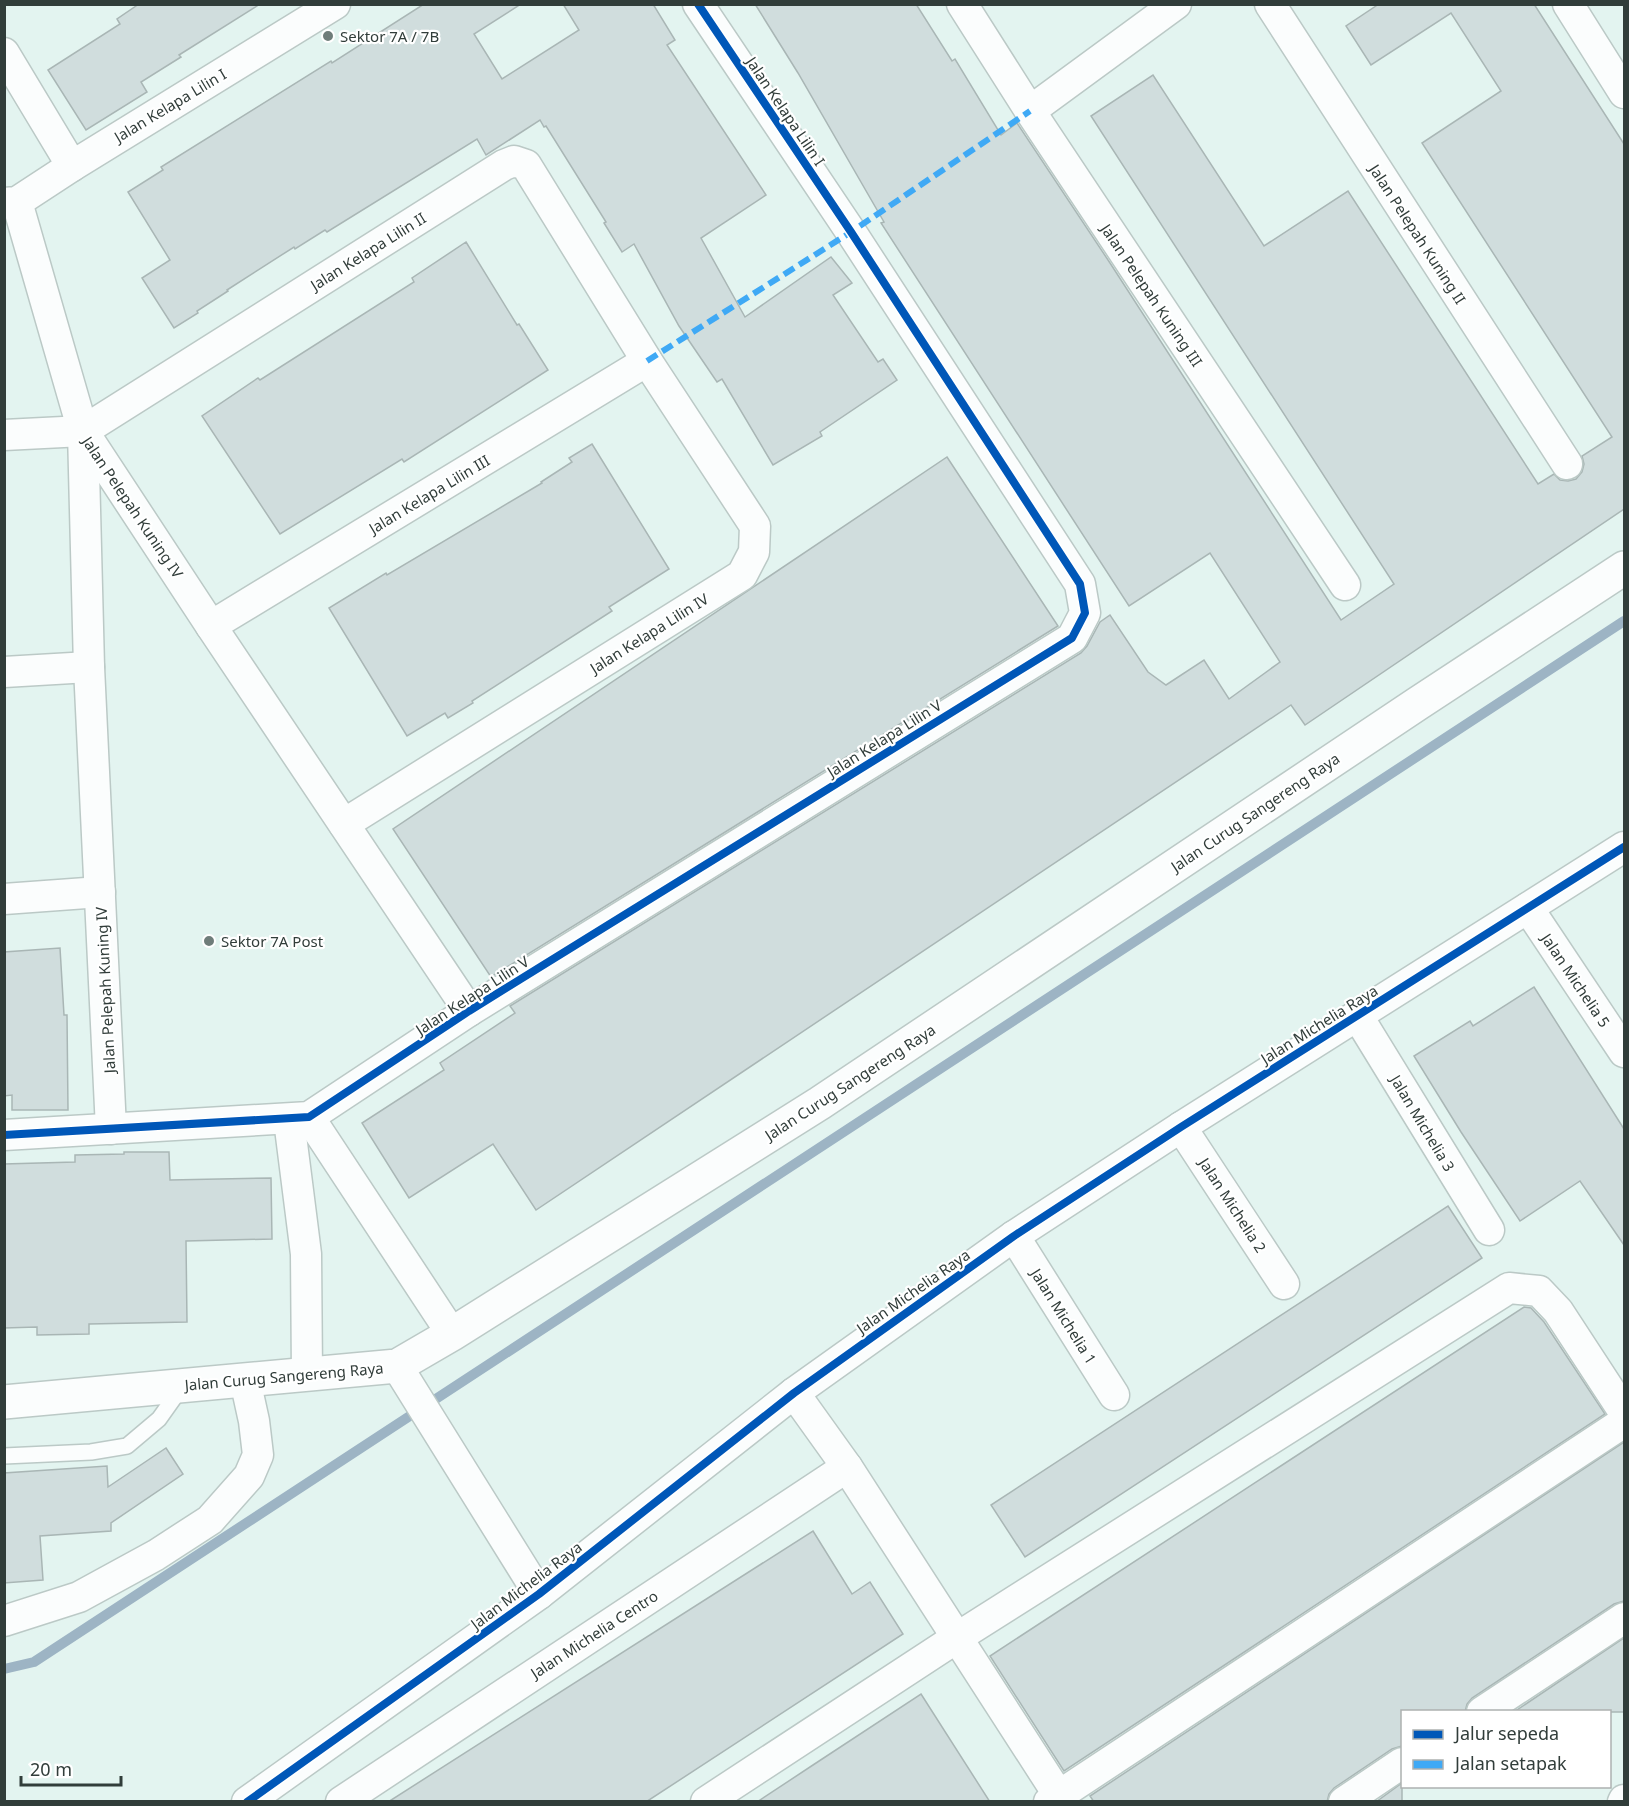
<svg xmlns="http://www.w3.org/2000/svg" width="1629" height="1806" viewBox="0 0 1629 1806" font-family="'Noto Sans',sans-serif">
  <rect width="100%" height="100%" fill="#e3f4f0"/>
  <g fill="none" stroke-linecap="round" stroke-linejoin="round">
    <polyline stroke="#9db4c4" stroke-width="10" points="4,1669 34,1662 1624,621"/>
  </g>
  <g fill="#d0dddd" stroke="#a9b6b5" stroke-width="1.5">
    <polygon points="139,4 260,4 179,55 181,57 141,82 147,92 86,130 48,70 120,24 117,19"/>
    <polygon points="424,4 521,4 474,34 502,79 579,30 563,4 653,4 675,40 667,45 766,195 701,238 745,317 831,257 852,283 833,295 878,362 883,359 897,380 820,432 822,436 773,465 722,379 717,382 679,326 634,244 622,252 604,223 606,222 546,126 544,127 540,120 486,155 477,139 327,232 325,230 295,249 294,247 227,290 228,291 197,311 198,313 174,328 142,278 170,260 128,192 163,170 161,167 331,61 332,63"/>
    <polygon points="755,4 916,4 952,61 955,59 1001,135 1017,123 1110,263 1341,620 1394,584 1091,116 1153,75 1264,246 1348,191 1538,484 1554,474 1560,480 1568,481 1576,479 1582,472 1584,464 1582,456 1612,437 1422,143 1501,91 1451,13 1371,65 1346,26 1379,4 1534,4 1624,144 1624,509 1305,725 1291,705 536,1210 493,1144 409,1198 362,1123 444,1070 440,1063 515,1013 510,1006 1081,653 1087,646 1100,622 1110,615 1148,672 1166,685 1204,660 1229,699 1280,662 1210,553 1129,606 881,223 884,222 798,73"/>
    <polygon points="466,242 517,325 519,324 548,370 404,462 402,459 280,534 202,416 258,378 260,380 414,282 412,278"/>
    <polygon points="592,444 669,569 609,607 612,611 472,701 473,703 448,718 445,713 407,736 329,608 386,573 387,575 542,483 541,482 572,462 569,458"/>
    <polygon points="947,457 1058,626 491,977 393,829"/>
    <polygon points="60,948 64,1015 67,1015 68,1110 12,1110 12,1095 4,1096 4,952"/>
    <polygon points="1534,987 1624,1129 1624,1245 1580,1181 1520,1221 1461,1132 1414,1056 1470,1021 1473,1026"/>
    <polygon points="124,1152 169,1152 170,1180 271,1178 272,1239 186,1241 187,1322 89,1324 89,1334 37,1335 37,1327 4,1328 4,1164 75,1162 75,1155 124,1154"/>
    <polygon points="1448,1206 1482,1258 1025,1557 991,1505"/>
    <polygon points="1524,1307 1531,1308 1544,1322 1605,1414 1064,1771 990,1656"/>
    <polygon points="1624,1442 1624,1601 1614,1604 1472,1698 1467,1704 1465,1712 1402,1712 1402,1746 1392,1749 1334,1788 1329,1794 1327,1802 1094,1802 1090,1796"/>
    <polygon points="166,1448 183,1474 111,1523 111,1531 40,1536 43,1580 4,1583 4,1473 107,1466 108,1487"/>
    <polygon points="813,1531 852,1594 870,1582 903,1634 646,1802 388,1802"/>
    <polygon points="1624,1638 1624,1712 1514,1712"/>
    <polygon points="921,1694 990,1802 757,1802 813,1765"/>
    <polygon points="1402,1783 1402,1802 1376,1802"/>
  </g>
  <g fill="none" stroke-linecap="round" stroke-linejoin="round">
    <g stroke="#bbc9c6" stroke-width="18">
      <polyline id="service" points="4,1456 91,1452 127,1446 159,1419 181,1388"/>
    </g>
    <g stroke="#bbc9c6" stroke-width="33">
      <g id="minor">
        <polyline points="962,4 1030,111 1345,585"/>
        <polyline points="1270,4 1567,464"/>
        <polyline points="1568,4 1624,93"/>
        <polyline points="4,53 72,166"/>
        <polyline points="1030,111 1176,4"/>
        <polyline points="17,202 83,431 89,667 111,1129"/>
        <polyline points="4,203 17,202 72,166 335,4"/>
        <polyline points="83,431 211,626 469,1011"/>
        <polyline points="4,435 83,431 504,165 514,161 526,165 647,361 755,526 754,552 742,575 344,824"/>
        <polyline points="211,626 647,361"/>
        <polyline points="4,672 89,667"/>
        <polyline points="4,899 100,892"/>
        <polyline points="1528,908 1624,1052"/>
        <polyline points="1357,1015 1489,1230"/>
        <polyline points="309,1117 452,1334"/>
        <polyline points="289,1120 306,1254 307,1374"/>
        <polyline points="1181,1127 1284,1284"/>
        <polyline points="4,1135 309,1117 469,1011 1072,638 1085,613 1080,584 851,232 698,4"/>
        <polyline points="1014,1236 1114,1395"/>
        <polyline points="397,1366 539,1594"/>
        <polyline points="794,1393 847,1467 1063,1802"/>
        <polyline points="4,1621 79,1597 156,1555 210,1520 249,1476 258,1455 254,1421 245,1380"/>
        <polyline points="1482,1712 1624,1618"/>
        <polyline points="247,1802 539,1594 794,1393 1014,1236 1181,1127 1624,847"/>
        <polyline points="341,1802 847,1467"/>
        <polyline points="706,1802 958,1637 1509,1288 1539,1291 1558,1311 1624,1412"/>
        <polyline points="1049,1802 1624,1422"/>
        <polyline points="1344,1802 1402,1763"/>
        <polyline points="1623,1802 1624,1800"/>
      </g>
    </g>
    <g stroke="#bbc9c6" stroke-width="36">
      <polyline id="secondary" points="4,1402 397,1366 452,1334 820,1103 1417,704 1624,568"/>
    </g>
    <use href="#service" stroke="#fbfdfd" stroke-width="15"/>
    <use href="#minor" stroke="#fbfdfd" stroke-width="30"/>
    <use href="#secondary" stroke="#fbfdfd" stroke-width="33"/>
    <polyline stroke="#3fa9f5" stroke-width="6" stroke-dasharray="12 6" stroke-linecap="butt" points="647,361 851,232 1030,111"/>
    <g stroke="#fff" stroke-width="11">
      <g id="cycleway">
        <polyline points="4,1135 309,1117 469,1011 1072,638 1085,613 1080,584 851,232 698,4"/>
        <polyline points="247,1802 539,1594 794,1393 1014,1236 1181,1127 1624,847"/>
      </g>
    </g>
    <use href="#cycleway" stroke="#0057b8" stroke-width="8"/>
  </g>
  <g fill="#6f7d7a" stroke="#fff" stroke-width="2">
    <circle cx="328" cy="36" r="6"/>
    <circle cx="209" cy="941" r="6"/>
  </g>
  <g text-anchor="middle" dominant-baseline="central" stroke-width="4.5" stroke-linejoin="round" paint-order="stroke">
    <g font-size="15" fill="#313d3a" stroke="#fff" text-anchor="start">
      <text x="340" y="36">Sektor 7A / 7B</text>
      <text x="221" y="941">Sektor 7A Post</text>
    </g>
    <g font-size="15" fill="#313d3a" stroke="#fff">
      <text transform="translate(170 105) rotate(-31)">Jalan Kelapa Lilin I</text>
      <text transform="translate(786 111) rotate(56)">Jalan Kelapa Lilin I</text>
      <text transform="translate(1418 234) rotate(57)">Jalan Pelepah Kuning II</text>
      <text transform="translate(368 251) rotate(-32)">Jalan Kelapa Lilin II</text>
      <text transform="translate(1152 295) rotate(56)">Jalan Pelepah Kuning III</text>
      <text transform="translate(429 494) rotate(-31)">Jalan Kelapa Lilin III</text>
      <text transform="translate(133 507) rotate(56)">Jalan Pelepah Kuning IV</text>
      <text transform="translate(649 633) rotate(-32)">Jalan Kelapa Lilin IV</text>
      <text transform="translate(884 738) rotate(-32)">Jalan Kelapa Lilin V</text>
      <text transform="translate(1255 812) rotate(-34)">Jalan Curug Sangereng Raya</text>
      <text transform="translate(1576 980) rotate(56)">Jalan Michelia 5</text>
      <text transform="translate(105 990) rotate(-93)">Jalan Pelepah Kuning IV</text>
      <text transform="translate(472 995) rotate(-33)">Jalan Kelapa Lilin V</text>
      <text transform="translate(1319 1024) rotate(-32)">Jalan Michelia Raya</text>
      <text transform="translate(850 1082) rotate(-33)">Jalan Curug Sangereng Raya</text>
      <text transform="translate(1423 1123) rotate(59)">Jalan Michelia 3</text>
      <text transform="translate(1233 1205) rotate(57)">Jalan Michelia 2</text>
      <text transform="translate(913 1291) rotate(-35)">Jalan Michelia Raya</text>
      <text transform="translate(1064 1316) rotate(58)">Jalan Michelia 1</text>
      <text transform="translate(284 1376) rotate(-5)">Jalan Curug Sangereng Raya</text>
      <text transform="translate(526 1585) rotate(-37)">Jalan Michelia Raya</text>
      <text transform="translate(594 1634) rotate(-33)">Jalan Michelia Centro</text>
    </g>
  </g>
  <rect width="1629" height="1806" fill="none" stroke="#313d3a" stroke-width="12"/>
  <rect x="1401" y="1710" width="210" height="78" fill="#ffffff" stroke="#adb1b0" stroke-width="1.5"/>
  <rect x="1413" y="1730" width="30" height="9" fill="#0057b8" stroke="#adb1b0" stroke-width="1.5"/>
  <text x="1455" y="1740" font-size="18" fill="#313d3a">Jalur sepeda</text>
  <rect x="1413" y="1760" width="30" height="9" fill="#3fa9f5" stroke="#adb1b0" stroke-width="1.5"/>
  <text x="1455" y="1770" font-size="18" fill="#313d3a">Jalan setapak</text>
  <path d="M21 1776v9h100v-9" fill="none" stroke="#313d3a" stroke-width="3"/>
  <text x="30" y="1776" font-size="18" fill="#313d3a" stroke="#ffffff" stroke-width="4.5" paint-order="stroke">20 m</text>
</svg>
